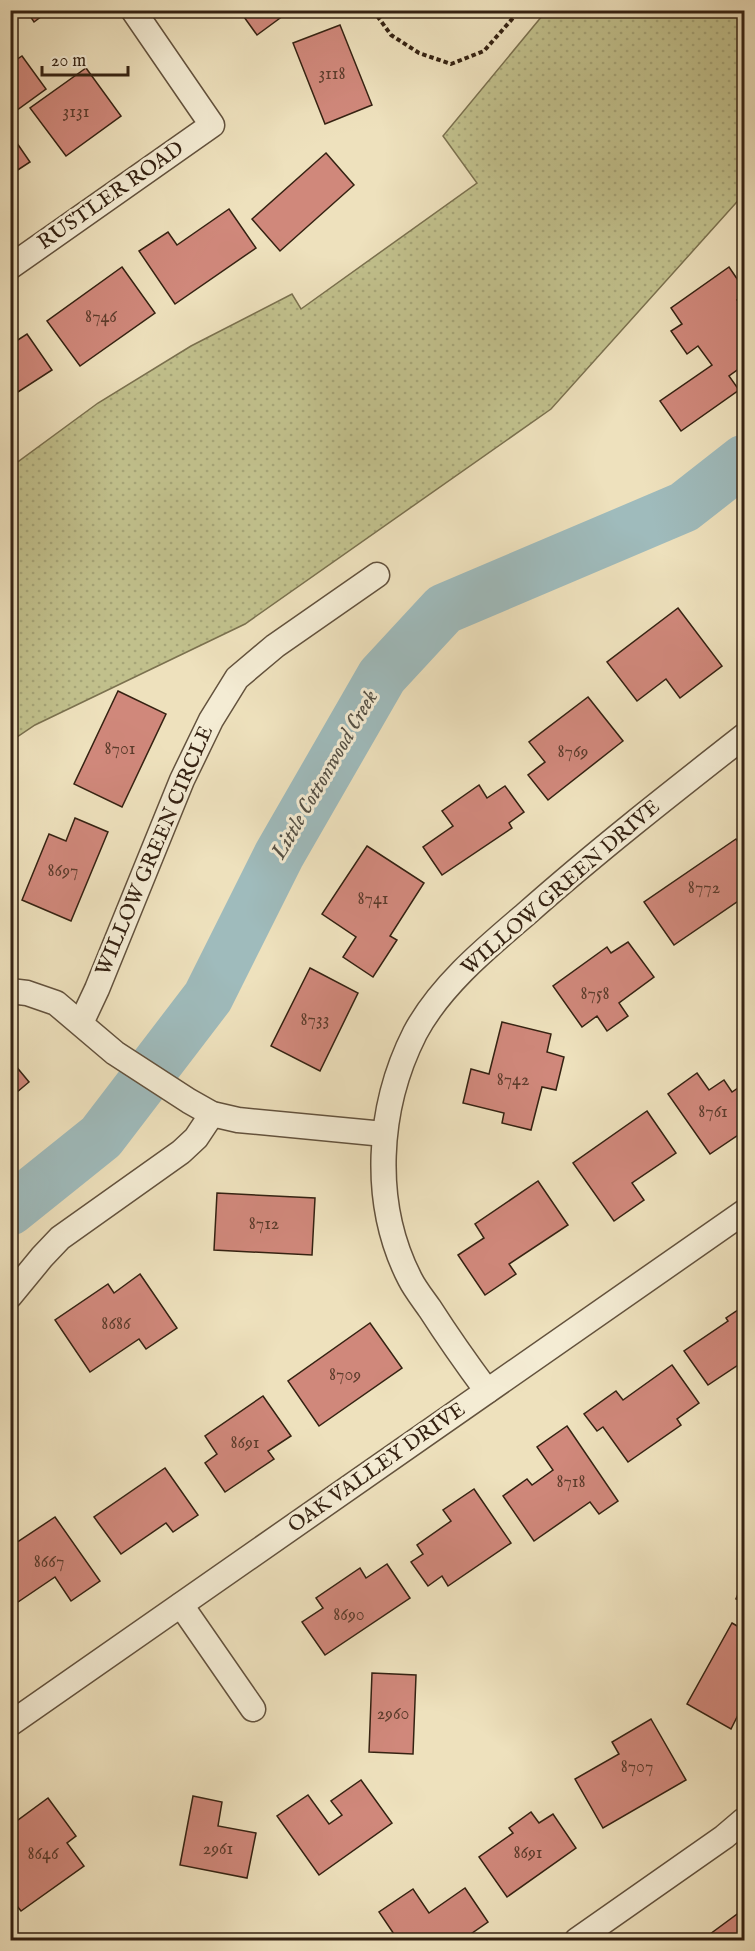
<svg xmlns="http://www.w3.org/2000/svg" width="755" height="1951" viewBox="0 0 755 1951" font-family="'IM FELL English',serif">
  <defs>
    <pattern id="grass-dots" width="8" height="8" patternUnits="userSpaceOnUse" patternTransform="scale(1.5)"><rect width="8" height="8" fill="#c1c08c"/><path d="M2 2h.1M6 6h.1" fill="none" stroke="#a6a578" stroke-width="1.8" stroke-linecap="round"/></pattern>
  </defs>
  <rect width="100%" height="100%" fill="#eee1bd"/>
  <filter id="stains"><feTurbulence type="fractalNoise" baseFrequency=".00333" numOctaves="4"/><feColorMatrix values="0 0 0 0 .2 0 0 0 0 .09 0 0 0 0 .02 0 0 0 .5 -.17"/></filter>
  <radialGradient id="worn" r=".72"><stop offset=".6" stop-color="#630" stop-opacity="0"/><stop offset="1" stop-color="#630" stop-opacity=".3"/></radialGradient>
  <polygon fill="url(#grass-dots)" stroke="#7b714f" stroke-width="1.5" points="547,10 744,11 744,194 551,409 245,624 35,725 11,741 11,467 98,403 191,346 292,294 301,309 477,183 443,136"/>
  <g fill="none" stroke-linecap="round" stroke-linejoin="round">
    <polyline stroke="#9fbbbc" stroke-width="51" points="10,1210 101,1137 208,997 279,855 382,676 444,609 684,507 744,460"/>
  </g>
  <g fill="#d0887b" stroke="#352212" stroke-width="1.5">
    <polygon points="26,10 50,10 34,22"/>
    <polygon points="239,10 291,10 257,35"/>
    <polygon points="340,25 372,105 325,124 293,43"/>
    <polygon points="22,56 46,89 13,113 10,110 10,64"/>
    <polygon points="86,68 121,116 66,156 30,108"/>
    <polygon points="10,133 30,162 10,175"/>
    <polygon points="326,153 354,185 280,251 252,219"/>
    <polygon points="229,209 256,248 175,304 139,251 168,232 177,245"/>
    <polygon points="122,267 155,313 80,366 47,321"/>
    <polygon points="729,267 744,289 744,294 737,300 744,310 744,365 729,376 739,390 681,431 660,401 712,365 698,346 687,354 671,331 682,324 671,308"/>
    <polygon points="27,334 52,370 18,392 13,386 10,387 10,345"/>
    <polygon points="678,608 722,666 680,698 666,679 637,701 607,662"/>
    <polygon points="118,691 166,714 122,807 74,784"/>
    <polygon points="588,697 623,741 548,800 528,775 545,762 529,742"/>
    <polygon points="479,785 487,798 505,786 524,812 509,823 512,828 442,875 423,847 453,826 442,811"/>
    <polygon points="75,818 108,832 71,921 22,900 49,834 66,841"/>
    <polygon points="736,839 744,851 744,875 743,876 744,879 744,897 674,945 644,902"/>
    <polygon points="367,846 424,883 390,936 397,940 373,977 343,957 356,937 322,914"/>
    <polygon points="628,942 654,977 619,1003 628,1016 607,1031 597,1016 582,1027 553,986 607,947 611,953"/>
    <polygon points="310,968 358,993 320,1071 271,1046"/>
    <polygon points="502,1022 551,1034 547,1052 564,1057 556,1090 542,1087 531,1130 502,1123 504,1113 463,1103 471,1069 489,1074"/>
    <polygon points="10,1059 29,1082 10,1098"/>
    <polygon points="697,1073 709,1090 724,1080 732,1092 744,1084 744,1131 710,1154 668,1094"/>
    <polygon points="647,1111 676,1153 632,1183 644,1200 614,1221 573,1163"/>
    <polygon points="538,1181 568,1225 509,1264 516,1274 485,1295 458,1255 484,1238 475,1224"/>
    <polygon points="217,1193 315,1198 312,1255 214,1250"/>
    <polygon points="140,1274 177,1328 146,1349 139,1339 90,1372 55,1320 108,1284 114,1293"/>
    <polygon points="744,1306 744,1361 708,1385 684,1351 728,1321 726,1318"/>
    <polygon points="370,1323 402,1368 319,1426 288,1381"/>
    <polygon points="672,1365 699,1403 677,1419 681,1425 628,1462 603,1427 597,1431 584,1414 616,1391 623,1400"/>
    <polygon points="263,1396 291,1436 268,1451 274,1459 225,1492 205,1463 217,1454 205,1436"/>
    <polygon points="567,1426 618,1501 599,1514 590,1502 534,1541 503,1496 527,1479 532,1485 553,1470 537,1447"/>
    <polygon points="165,1468 198,1515 173,1532 166,1523 121,1554 94,1517"/>
    <polygon points="474,1489 511,1543 448,1586 442,1576 428,1586 411,1562 423,1554 417,1545 451,1521 443,1510"/>
    <polygon points="55,1517 100,1581 71,1601 55,1577 15,1604 10,1597 10,1547"/>
    <polygon points="387,1564 410,1598 325,1655 302,1622 323,1608 316,1598 360,1568 366,1578"/>
    <polygon points="744,1579 744,1603 736,1599"/>
    <polygon points="732,1623 744,1630 744,1703 731,1729 687,1704"/>
    <polygon points="372,1673 416,1675 413,1754 369,1752"/>
    <polygon points="651,1719 686,1780 603,1828 575,1779 619,1754 612,1742"/>
    <polygon points="361,1780 392,1823 319,1875 277,1816 308,1795 329,1824 342,1815 331,1801"/>
    <polygon points="193,1796 222,1802 218,1826 256,1833 247,1878 180,1865"/>
    <polygon points="48,1798 76,1836 67,1843 84,1866 21,1911 10,1897 10,1826"/>
    <polygon points="531,1812 539,1823 553,1814 576,1848 507,1897 479,1857 513,1833 509,1828"/>
    <polygon points="465,1888 488,1922 462,1940 398,1940 379,1912 413,1889 429,1913"/>
    <polygon points="744,1909 744,1940 702,1940"/>
  </g>
  <g fill="none" stroke-linecap="round" stroke-linejoin="round">
    <g stroke="#63523d" stroke-width="27">
      <g id="minor">
        <polyline points="10,267 212,125 133,10"/>
        <polyline points="10,991 27,993 56,1003 115,1053 189,1101 212,1114 238,1120 384,1134"/>
        <polyline points="81,1023 97,989 182,780 211,720 237,678 275,646 377,575"/>
        <polyline points="10,1296 42,1257 60,1238 181,1152 196,1138 212,1114"/>
        <path d="M487,1391C467,1364 448,1337 430,1309C423,1299 415,1289 410,1279C371,1203 377,1108 415,1033C440,986 486,948 526,914C596,852 670,794 744,736"/>
        <polyline points="181,1605 253,1709"/>
        <polyline points="10,1724 744,1212"/>
        <polyline points="577,1940 724,1837 744,1820"/>
      </g>
    </g>
    <polyline stroke="#352212" stroke-width="4" stroke-dasharray="4.5 3" stroke-linecap="butt" points="373,10 391,35 419,53 451,64 484,51 520,10"/>
    <use href="#minor" stroke="#f4ecd4" stroke-width="24"/>
  </g>
  <g text-anchor="middle" dominant-baseline="central" stroke-width="6" stroke-linejoin="round" paint-order="stroke">
    <g font-size="18" fill="#5c3c2c">
      <text x="332" y="74">3118</text>
      <text x="76" y="112">3131</text>
      <text x="101" y="317">8746</text>
      <text x="120" y="749">8701</text>
      <text x="573" y="752">8769</text>
      <text x="63" y="871">8697</text>
      <text x="704" y="888">8772</text>
      <text x="373" y="899">8741</text>
      <text x="595" y="994">8758</text>
      <text x="315" y="1020">8733</text>
      <text x="513" y="1080">8742</text>
      <text x="713" y="1112">8761</text>
      <text x="264" y="1224">8712</text>
      <text x="116" y="1324">8686</text>
      <text x="345" y="1375">8709</text>
      <text x="245" y="1443">8691</text>
      <text x="571" y="1482">8718</text>
      <text x="49" y="1562">8667</text>
      <text x="349" y="1615">8690</text>
      <text x="393" y="1714">2960</text>
      <text x="637" y="1767">8707</text>
      <text x="218" y="1849">2961</text>
      <text x="528" y="1853">8691</text>
      <text x="43" y="1854">8646</text>
    </g>
    <g font-size="21" fill="#352212" stroke="#f4ecd4">
      <text transform="translate(111 196) rotate(-35)">RUSTLER ROAD</text>
      <text transform="translate(155 851) rotate(-67)">WILLOW GREEN CIRCLE</text>
      <text transform="translate(561 888) rotate(-41)">WILLOW GREEN DRIVE</text>
      <text transform="translate(377 1468) rotate(-35)">OAK VALLEY DRIVE</text>
    </g>
    <g font-size="22" font-style="italic" fill="#555045" stroke="#f4ecd4">
      <text transform="translate(325 775) rotate(-60)">Little Cottonwood Creek</text>
    </g>
  </g>
  <rect width="755" height="1951" fill="none" stroke="#eee1bd" stroke-width="36"/>
  <rect x="12" y="12" width="731" height="1927" fill="none" stroke="#352212" stroke-width="3"/>
  <rect x="18" y="18" width="719" height="1915" fill="none" stroke="#352212" stroke-width="1.5"/>
  <path d="M42 66v9h86v-9" fill="none" stroke="#352212" stroke-width="3"/>
  <text x="51" y="66" font-size="18" fill="#352212" stroke="#f4ecd4" stroke-width="4.5" paint-order="stroke">20 m</text>
  <rect width="100%" height="100%" filter="url(#stains)"/>
  <rect width="100%" height="100%" fill="url(#worn)"/>
</svg>
